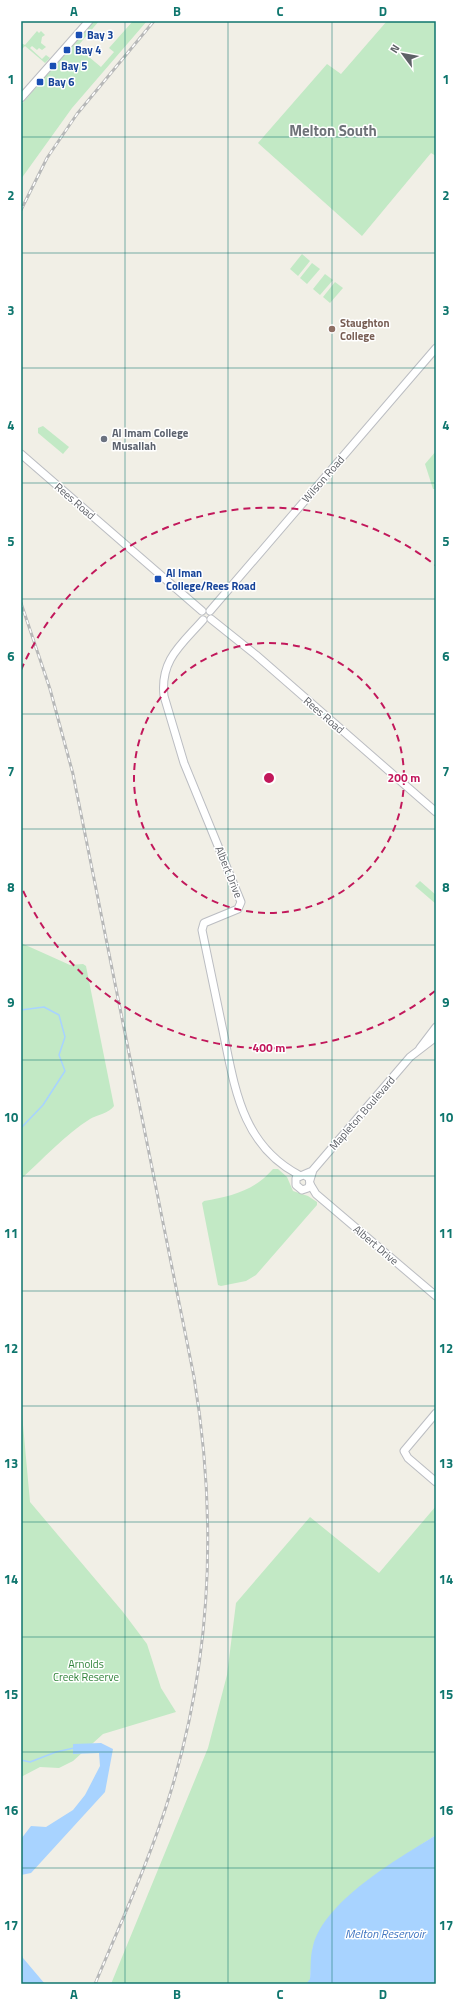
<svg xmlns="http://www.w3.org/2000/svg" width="457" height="2005" viewBox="0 0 457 2005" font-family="'Titillium Web',sans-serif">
  <rect width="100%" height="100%" fill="#f1efe6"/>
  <g fill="#c2e9c5">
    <polygon points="93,21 99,21 77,47 101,67 114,52 109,48 133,21 147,21 72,108 21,179 21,105"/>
    <polygon points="387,21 436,21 436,156 431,153 362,236 258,143 327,64 341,74"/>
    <polygon points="37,31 39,33 41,31 45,35 42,37 41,43 46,47 42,50 39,48 37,50 32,46 30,48 42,59 46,55 50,58 45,63 25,46 21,50 21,43 25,45"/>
    <polygon points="302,254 310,261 298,276 290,269"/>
    <polygon points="312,263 320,269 307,284 300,278"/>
    <polygon points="325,274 333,280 320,295 313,289"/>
    <polygon points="335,282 343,288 330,303 323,297"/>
    <polygon points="43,426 69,447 63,454 38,433 38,428"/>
    <polygon points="436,451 436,489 433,489 425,464"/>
    <polygon points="420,881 436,895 436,904 415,886"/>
    <path d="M21,943L70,965L83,964L86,966L114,1106C109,1113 97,1115 90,1119C66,1134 42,1160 21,1179Z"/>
    <path d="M273,1169H278L287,1177L293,1191L308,1196L317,1202V1205L256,1275L246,1281L221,1286L218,1285L202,1203L204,1201C231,1196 254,1191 273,1169Z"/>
    <polygon points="21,1403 30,1502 123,1612 147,1644 161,1688 176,1712 103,1734 73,1761 59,1768 40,1767 21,1777"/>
    <polygon points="436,1506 436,1835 390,1865 313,1946 310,1980 306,1984 111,1984 208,1748 227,1675 236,1603 310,1517 379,1573"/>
  </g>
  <g fill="#a8d3ff">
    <polygon points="101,1743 113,1749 105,1792 31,1873 21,1875 21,1839 31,1826 46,1827 73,1810 85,1795 100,1766 99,1753 73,1754 73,1744"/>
    <path d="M436,1835V1984H306L310,1979C311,1969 310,1956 313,1946C325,1900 398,1859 436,1835Z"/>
    <polygon points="21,1953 23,1958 45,1984 21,1984"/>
  </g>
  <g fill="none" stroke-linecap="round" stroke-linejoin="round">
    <g stroke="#a8d3ff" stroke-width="1.5">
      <polyline points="21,1010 44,1007 59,1015 65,1037 59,1055 65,1071 43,1105 21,1128"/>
      <polyline points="21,1760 30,1762 56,1752 74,1748"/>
    </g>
    <g stroke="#bbbdc2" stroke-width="9">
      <g id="tertiary">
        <polyline points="21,98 89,21"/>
        <polyline points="21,454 202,611"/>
        <polyline points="210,611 436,348"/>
        <polyline points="211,619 256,655 436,812"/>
        <path d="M203,620C181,645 160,660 164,696L184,763L241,902L238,909L204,923L202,930C209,964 216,997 223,1031C235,1089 242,1145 299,1175"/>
        <polyline points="420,1048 436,1027"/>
        <polyline points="304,1175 309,1178 310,1184 308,1188 302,1190 296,1185 296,1178 310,1172"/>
        <polyline points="310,1180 313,1170 410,1057 436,1037"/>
        <polyline points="310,1184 316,1194 436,1296"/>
        <polyline points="436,1413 404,1451 408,1458 436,1482"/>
      </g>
    </g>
    <use href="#tertiary" stroke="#fff" stroke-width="7"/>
    <g stroke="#b7b8b8" stroke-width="3">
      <g id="rail">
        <polyline points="21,210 47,158 77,114 154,21"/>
        <path d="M21,603L50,689L73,774L194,1377C217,1516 212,1656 171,1791C151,1857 122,1920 95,1984"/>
      </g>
    </g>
    <use href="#rail" stroke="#fff" stroke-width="1.5" stroke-dasharray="4.5" stroke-linecap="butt"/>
  </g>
  <path fill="none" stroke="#0f766e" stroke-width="1" stroke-opacity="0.55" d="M125,21V1984M228,21V1984M332,21V1984M21,137H436M21,253H436M21,368H436M21,483H436M21,599H436M21,714H436M21,829H436M21,945H436M21,1060H436M21,1176H436M21,1291H436M21,1406H436M21,1522H436M21,1637H436M21,1752H436M21,1868H436"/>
  <g fill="none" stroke="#c2185b" stroke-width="2" stroke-dasharray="7 5">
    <circle cx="269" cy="778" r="135"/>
    <path d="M435 991A270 270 0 0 1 21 886M21 670A270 270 0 0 1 435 565"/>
  </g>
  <g fill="#1a4fb4" stroke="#fff" stroke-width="1.5">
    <rect x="75" y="31" width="8" height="8" rx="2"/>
    <rect x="63" y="46" width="8" height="8" rx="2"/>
    <rect x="49" y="62" width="8" height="8" rx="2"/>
    <rect x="36" y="78" width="8" height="8" rx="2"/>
    <rect x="154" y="575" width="8" height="8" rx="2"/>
  </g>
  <circle fill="#8d6e63" stroke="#fff" stroke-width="1.5" cx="332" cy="329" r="4"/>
  <circle fill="#6b7280" stroke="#fff" stroke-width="1.5" cx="104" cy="439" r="4"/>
  <g text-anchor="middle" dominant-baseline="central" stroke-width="3" stroke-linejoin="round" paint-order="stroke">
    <g font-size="11" font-weight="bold" fill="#164399" stroke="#fff" text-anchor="start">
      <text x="87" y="35">Bay 3</text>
      <text x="75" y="50">Bay 4</text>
      <text x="61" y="66">Bay 5</text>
      <text x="48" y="82">Bay 6</text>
      <text x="166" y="573">Al Iman<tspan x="166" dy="13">College/Rees Road</tspan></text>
    </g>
    <g font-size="11" font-weight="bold" fill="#785e54" stroke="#fff" text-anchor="start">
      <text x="340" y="323">Staughton<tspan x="340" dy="13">College</tspan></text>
    </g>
    <g font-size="11" font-weight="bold" fill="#5b616d" stroke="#fff" text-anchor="start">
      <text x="112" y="433">Al Imam College<tspan x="112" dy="13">Musallah</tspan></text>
    </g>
    <g font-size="11" fill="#5e6167" stroke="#fff">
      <text transform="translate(323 479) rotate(-49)">Wilson Road</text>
      <text transform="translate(75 501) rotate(41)">Rees Road</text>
      <text transform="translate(324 715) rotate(41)">Rees Road</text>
      <text transform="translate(229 872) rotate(68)">Albert Drive</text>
      <text transform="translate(362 1113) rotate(-49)">Mapleton Boulevard</text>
      <text transform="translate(376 1245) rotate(40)">Albert Drive</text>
    </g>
    <g font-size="11" fill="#30833a" stroke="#fff">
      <text x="86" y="1664">Arnolds<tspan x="86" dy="13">Creek Reserve</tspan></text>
    </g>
    <g font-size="12" font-style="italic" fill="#4076c1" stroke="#fff">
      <text x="385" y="1933">Melton Reservoir</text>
    </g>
    <g font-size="15" font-weight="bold" fill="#6f7379" stroke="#fff">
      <text x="333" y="130">Melton South</text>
    </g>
  </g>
  <circle cx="269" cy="778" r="6" fill="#c2185b" stroke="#fff" stroke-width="2"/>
  <g font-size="12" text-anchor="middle" font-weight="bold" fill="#c2185b" stroke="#fff" stroke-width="3" stroke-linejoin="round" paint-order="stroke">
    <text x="404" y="782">200 m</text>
    <text x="269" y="1052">400 m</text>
  </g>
  <rect width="457" height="2005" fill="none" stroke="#ffffff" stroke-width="44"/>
  <g transform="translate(403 54) rotate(302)" stroke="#ffffff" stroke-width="3" paint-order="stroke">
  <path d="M0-3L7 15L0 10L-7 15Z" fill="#5e6167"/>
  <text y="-6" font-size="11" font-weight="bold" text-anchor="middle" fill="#5e6167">N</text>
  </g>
  <rect x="22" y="22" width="413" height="1961" fill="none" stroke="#0f766e" stroke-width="1.5"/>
  <g font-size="13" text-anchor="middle" font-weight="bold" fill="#0f766e">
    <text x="74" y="16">A</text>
    <text x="177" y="16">B</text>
    <text x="280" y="16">C</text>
    <text x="383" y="16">D</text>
    <text x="11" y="84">1</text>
    <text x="446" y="84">1</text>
    <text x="11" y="200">2</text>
    <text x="446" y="200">2</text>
    <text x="11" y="315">3</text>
    <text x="446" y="315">3</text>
    <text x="11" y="430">4</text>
    <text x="446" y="430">4</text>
    <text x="11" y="546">5</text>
    <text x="446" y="546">5</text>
    <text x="11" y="661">6</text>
    <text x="446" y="661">6</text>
    <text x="11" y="776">7</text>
    <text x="446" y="776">7</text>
    <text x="11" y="892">8</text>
    <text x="446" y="892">8</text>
    <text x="11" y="1007">9</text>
    <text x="446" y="1007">9</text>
    <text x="11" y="1122">10</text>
    <text x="446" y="1122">10</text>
    <text x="11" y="1238">11</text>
    <text x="446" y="1238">11</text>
    <text x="11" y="1353">12</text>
    <text x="446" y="1353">12</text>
    <text x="11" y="1468">13</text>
    <text x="446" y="1468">13</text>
    <text x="11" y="1584">14</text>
    <text x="446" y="1584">14</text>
    <text x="11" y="1699">15</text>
    <text x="446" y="1699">15</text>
    <text x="11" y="1815">16</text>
    <text x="446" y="1815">16</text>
    <text x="11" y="1930">17</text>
    <text x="446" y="1930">17</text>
    <text x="74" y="1999">A</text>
    <text x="177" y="1999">B</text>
    <text x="280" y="1999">C</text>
    <text x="383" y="1999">D</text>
  </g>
</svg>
